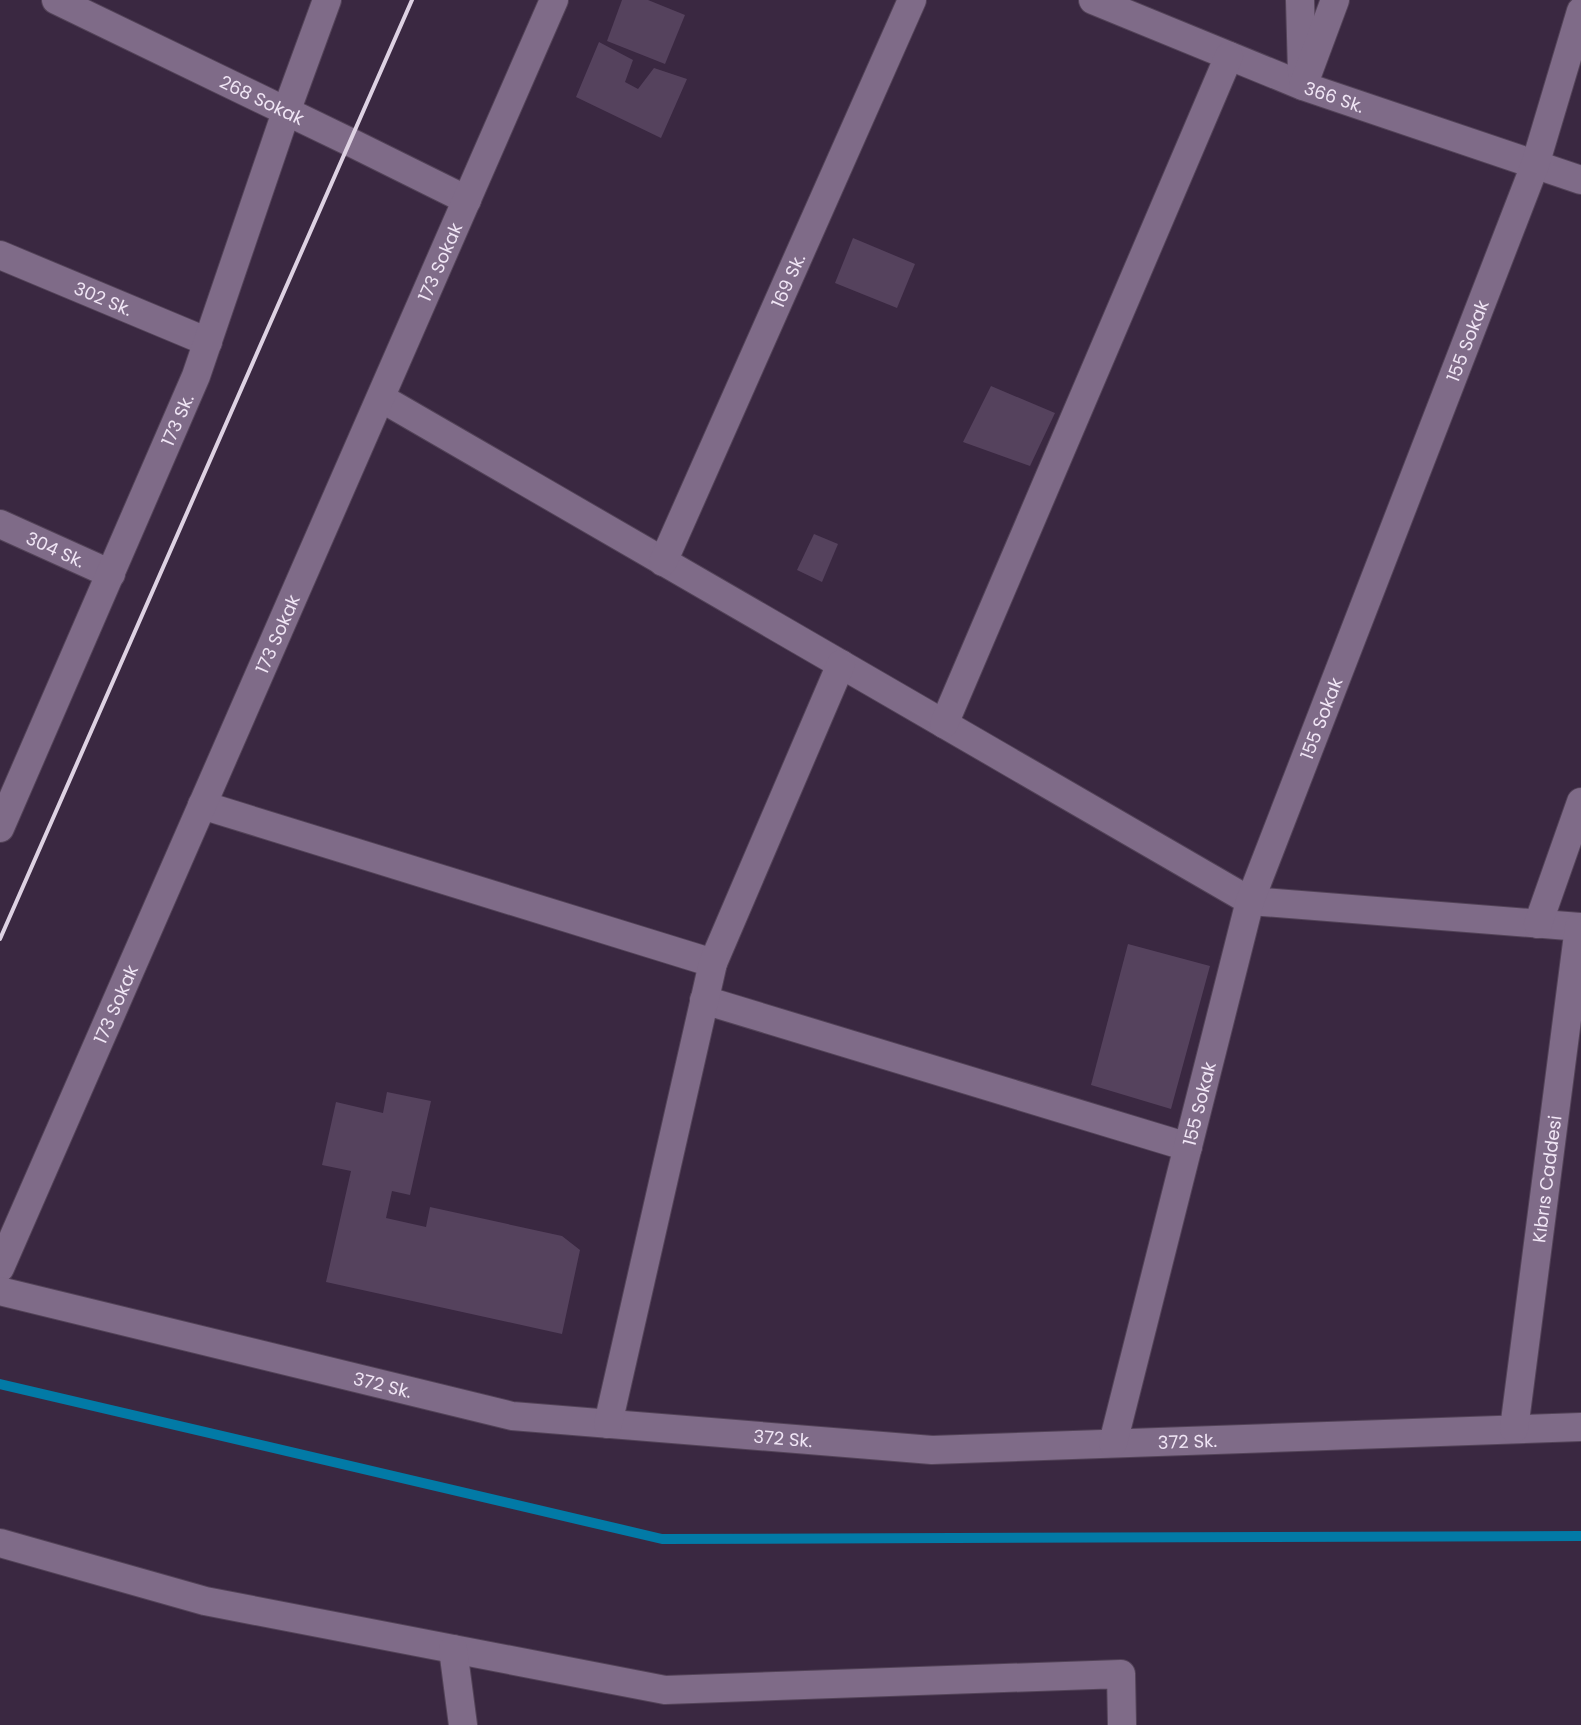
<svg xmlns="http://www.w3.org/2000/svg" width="1581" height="1725" viewBox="0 0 1581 1725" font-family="Poppins,sans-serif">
  <rect width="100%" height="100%" fill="#3a2841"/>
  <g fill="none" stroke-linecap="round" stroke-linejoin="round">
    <polyline stroke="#027aa6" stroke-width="10" points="0,1384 662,1539 1581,1536"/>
  </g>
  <g fill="#55425d">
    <polygon points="622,0 648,0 685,15 665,64 607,41"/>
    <polygon points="599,42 633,60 625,82 638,89 654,68 687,79 661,138 576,97"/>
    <polygon points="853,238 915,264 897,308 835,283"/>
    <polygon points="991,386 1055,413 1030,466 963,442"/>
    <polygon points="814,534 838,544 822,582 797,570"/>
    <polygon points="1128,944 1210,966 1171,1109 1091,1085"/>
    <polygon points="387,1092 431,1101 410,1195 392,1191 386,1218 426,1227 430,1207 562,1236 580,1250 562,1334 326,1282 351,1171 322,1165 336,1102 383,1113"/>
  </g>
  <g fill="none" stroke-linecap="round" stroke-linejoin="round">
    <g stroke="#534358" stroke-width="30">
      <g id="street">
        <path id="s1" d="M56,0L350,142L467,200"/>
        <path id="s2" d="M1093,0L1303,86L1581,180"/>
        <polyline points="1300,0 1302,72"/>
        <polyline points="1303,86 1335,0"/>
        <path id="s3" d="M0,255L208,342"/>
        <polyline points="381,398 1250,901 1581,927"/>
        <path id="s4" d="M0,524L111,574"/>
        <path id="s5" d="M663,562L912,0"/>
        <polyline points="944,724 1229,56"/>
        <polyline points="202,805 713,963"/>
        <path id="s6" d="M0,828L196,376L286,112L327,0"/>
        <polyline points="1538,924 1581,802"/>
        <polyline points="704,1000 1188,1147"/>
        <path id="s7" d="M0,1268L554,0"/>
        <path id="s8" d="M0,1291L512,1416L932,1450L1581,1427"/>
        <polyline points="608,1424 713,963 841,664"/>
        <path id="s9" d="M1514,1429L1579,927"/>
        <path id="s10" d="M1113,1443L1250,901L1535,165L1581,11"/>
        <polyline points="0,1543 205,1601 665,1690 1121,1674 1122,1725"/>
        <polyline points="453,1649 463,1725"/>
      </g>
    </g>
    <use href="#street" stroke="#7f6b88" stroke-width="28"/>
    <polyline stroke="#ded2e3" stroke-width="4" points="0,939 412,0"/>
  </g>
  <g text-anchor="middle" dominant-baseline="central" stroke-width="4.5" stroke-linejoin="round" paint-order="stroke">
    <g font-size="18" fill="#f0e5f5" stroke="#2f1e37">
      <text stroke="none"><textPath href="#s2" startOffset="260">366 Sk.</textPath></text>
      <text stroke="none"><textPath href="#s1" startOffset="229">268 Sokak</textPath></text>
      <text stroke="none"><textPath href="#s7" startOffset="1098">173 Sokak</textPath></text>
      <text stroke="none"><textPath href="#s5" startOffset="308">169 Sk.</textPath></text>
      <text stroke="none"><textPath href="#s3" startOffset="112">302 Sk.</textPath></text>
      <text stroke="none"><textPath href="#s10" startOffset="1160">155 Sokak</textPath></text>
      <text stroke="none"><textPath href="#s6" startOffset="445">173 Sk.</textPath></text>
      <text stroke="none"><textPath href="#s4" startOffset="61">304 Sk.</textPath></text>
      <text stroke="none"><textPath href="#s7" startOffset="692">173 Sokak</textPath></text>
      <text stroke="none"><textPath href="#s10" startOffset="755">155 Sokak</textPath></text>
      <text stroke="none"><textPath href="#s7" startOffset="288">173 Sokak</textPath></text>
      <text stroke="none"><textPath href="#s10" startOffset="350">155 Sokak</textPath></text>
      <text stroke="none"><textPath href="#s9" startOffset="252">Kıbrıs Caddesi</textPath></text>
      <text stroke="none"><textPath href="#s8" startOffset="394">372 Sk.</textPath></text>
      <text stroke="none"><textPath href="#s8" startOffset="799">372 Sk.</textPath></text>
      <text stroke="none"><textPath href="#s8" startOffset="1204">372 Sk.</textPath></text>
    </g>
  </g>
</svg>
